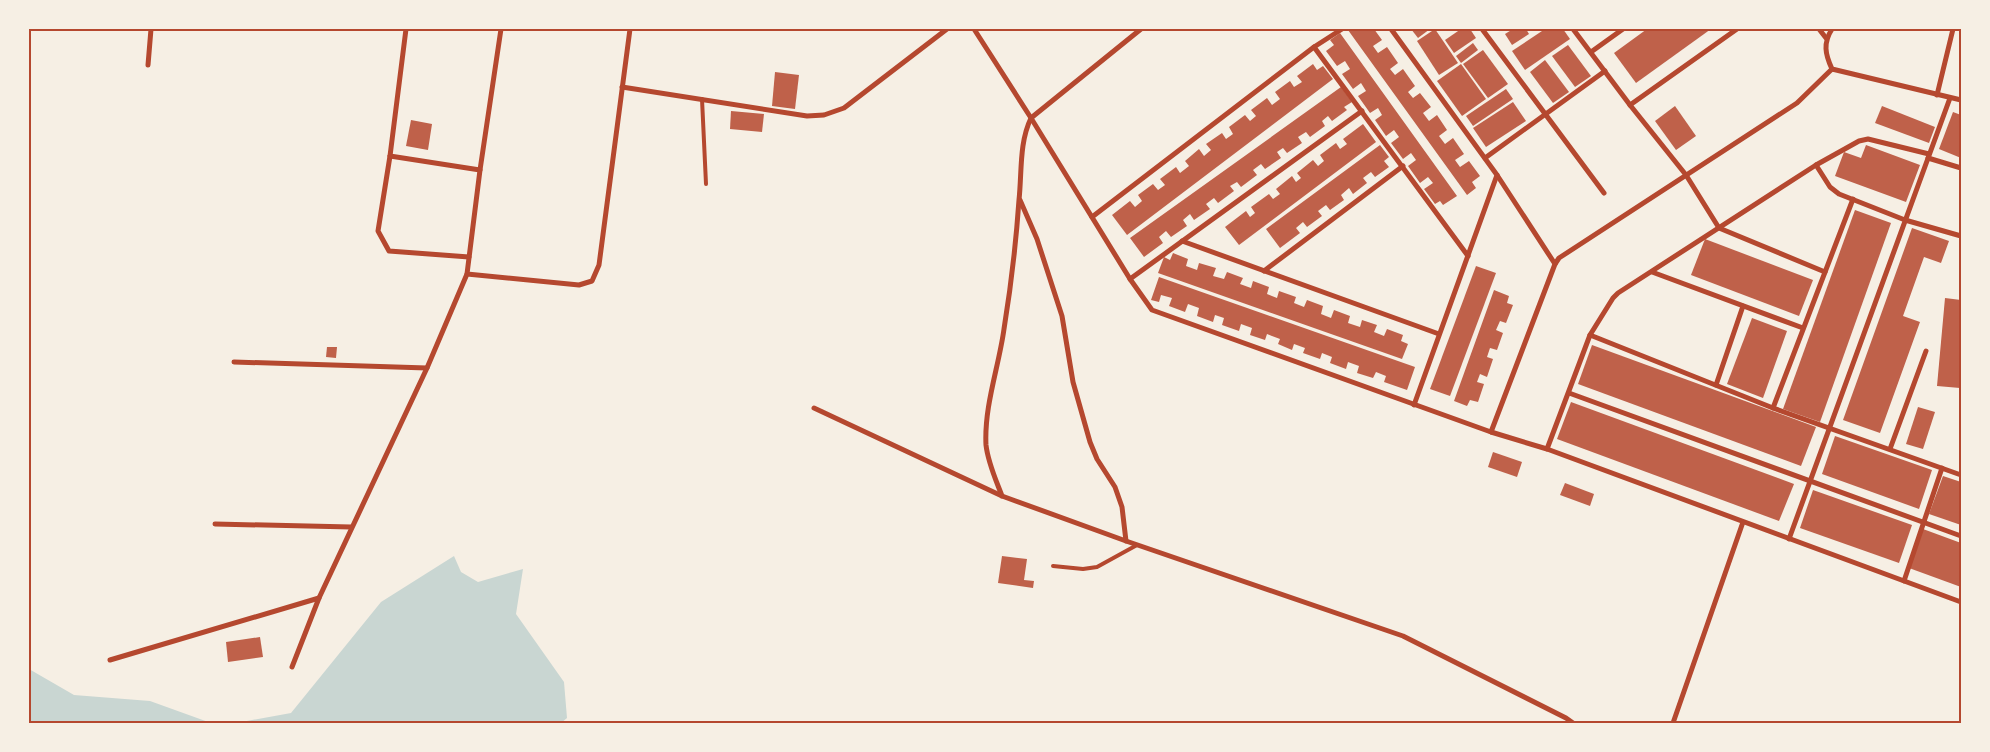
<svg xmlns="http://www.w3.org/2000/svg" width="1990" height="752" viewBox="0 0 1990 752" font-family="Barlow,sans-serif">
  <rect width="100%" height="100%" fill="#f6efe4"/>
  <g fill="#c9d6d2">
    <polygon points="454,556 461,572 478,582 523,569 516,614 564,682 567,718 561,723 236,723 291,713 381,602"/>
    <polygon points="29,669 74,695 150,701 211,723 29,723"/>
  </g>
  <g fill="#bf614a">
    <polygon points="1349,29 1374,29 1382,40 1373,46 1378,53 1387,47 1398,63 1390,69 1395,75 1403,69 1415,86 1408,92 1413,98 1420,93 1431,107 1423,113 1429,121 1437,115 1447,130 1439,136 1445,144 1453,138 1464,154 1455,160 1460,167 1469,161 1480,176 1472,182 1476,188 1467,195 1348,30"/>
    <polygon points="1411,29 1430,29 1418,38"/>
    <polygon points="1435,29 1458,63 1439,75 1417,41"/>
    <polygon points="1461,29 1470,29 1476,38 1454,53 1445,40"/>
    <polygon points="1513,29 1526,29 1529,34 1512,45 1505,34"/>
    <polygon points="1545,29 1563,29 1570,39 1525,70 1512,51"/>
    <polygon points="1647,29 1711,29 1636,83 1614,53"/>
    <polygon points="1340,33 1457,196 1443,205 1440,201 1435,204 1424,189 1433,183 1428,177 1420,183 1408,166 1416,160 1411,153 1403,159 1391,143 1399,137 1394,130 1386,136 1375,120 1382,115 1378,108 1370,113 1358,96 1366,91 1361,83 1353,89 1342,74 1350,69 1345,61 1337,66 1326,51 1334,45 1330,40"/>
    <polygon points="1473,43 1478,50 1461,63 1456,56"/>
    <polygon points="1568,45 1591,76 1575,87 1552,56"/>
    <polygon points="1483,50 1508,84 1488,98 1463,64"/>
    <polygon points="1545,60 1569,92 1553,103 1530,72"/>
    <polygon points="1313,64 1317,70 1323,66 1333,79 1127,235 1112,215 1130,201 1135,207 1142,201 1138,195 1153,184 1158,190 1165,185 1160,179 1176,167 1180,173 1189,166 1185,161 1199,149 1204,156 1211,150 1206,144 1222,133 1226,139 1233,134 1229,127 1245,115 1250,121 1256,116 1251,110 1267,98 1272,105 1280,99 1275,92 1290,81 1294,87 1302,82 1297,76"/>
    <polygon points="1461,64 1486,99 1462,116 1437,81"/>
    <polygon points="775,72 799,75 795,109 772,106"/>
    <polygon points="1341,87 1352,102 1344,107 1347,110 1332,121 1328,116 1322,121 1325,126 1310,137 1306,132 1298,137 1302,143 1287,153 1283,148 1277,152 1281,158 1265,169 1261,164 1253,170 1257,175 1241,187 1237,182 1230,186 1234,191 1218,203 1214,198 1206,204 1210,209 1194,220 1190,214 1183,220 1187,226 1171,237 1166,231 1159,237 1163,243 1144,257 1130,238"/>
    <polygon points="1506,89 1513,99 1473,126 1466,116"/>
    <polygon points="1513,102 1526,121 1486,147 1473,128"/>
    <polygon points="1675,106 1696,136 1676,150 1655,121"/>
    <polygon points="1882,106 1935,127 1929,143 1875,123"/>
    <polygon points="731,111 764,114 762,132 730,129"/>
    <polygon points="1953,112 1961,115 1961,158 1939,149"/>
    <polygon points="411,120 432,124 428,150 406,146"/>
    <polygon points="1363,124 1376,142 1239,245 1225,227 1246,211 1250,217 1255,213 1251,207 1269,194 1273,199 1280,194 1276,189 1292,176 1296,182 1301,178 1297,173 1313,160 1318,166 1324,161 1320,155 1336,143 1340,149 1347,144 1343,139"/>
    <polygon points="1380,145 1389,157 1384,161 1389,167 1375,177 1371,172 1363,178 1367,183 1353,194 1349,188 1341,195 1344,200 1330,210 1326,205 1318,211 1322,216 1307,227 1303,222 1296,228 1300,233 1280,248 1266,229"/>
    <polygon points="1866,145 1920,165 1906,202 1835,176 1844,152 1861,158"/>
    <polygon points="1855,210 1891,223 1820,422 1783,409"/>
    <polygon points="1912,228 1949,241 1941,263 1924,257 1903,316 1920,322 1880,433 1843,420"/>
    <polygon points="1705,239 1813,280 1799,316 1691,275"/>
    <polygon points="1173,253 1188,259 1186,266 1197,270 1199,263 1216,268 1213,276 1224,279 1227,272 1243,278 1240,284 1251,288 1253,281 1269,287 1267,294 1277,298 1279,291 1296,297 1294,303 1304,307 1307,300 1323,306 1321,314 1331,318 1334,310 1350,316 1348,323 1360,327 1362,320 1377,325 1374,332 1384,336 1387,329 1403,335 1401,341 1408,344 1402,359 1158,273 1164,257 1170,260"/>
    <polygon points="1476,266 1496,273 1450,396 1430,389"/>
    <polygon points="1159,277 1415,367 1407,390 1384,382 1386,376 1376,372 1373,378 1357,373 1359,366 1348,362 1346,369 1330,363 1332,357 1322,353 1320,359 1303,353 1305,348 1294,344 1292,350 1278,344 1280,339 1267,334 1265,340 1250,335 1252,328 1241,324 1239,331 1222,325 1224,318 1215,315 1213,322 1197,316 1199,308 1188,304 1185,312 1169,306 1172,298 1161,295 1159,302 1151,300"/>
    <polygon points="1494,290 1509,296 1507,303 1513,305 1506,323 1500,321 1496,330 1503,333 1497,350 1490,348 1487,357 1493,359 1487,377 1480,374 1477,382 1484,384 1478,402 1470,400 1467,406 1454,401"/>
    <polygon points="1945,298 1961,300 1960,388 1937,386"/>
    <polygon points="1752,318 1787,331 1763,398 1727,384"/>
    <polygon points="1592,345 1816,427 1801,466 1578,384"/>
    <polygon points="327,347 337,347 336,358 326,357"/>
    <polygon points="1571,402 1794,484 1779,521 1557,439"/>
    <polygon points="1918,407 1935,412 1923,449 1906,444"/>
    <polygon points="1835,436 1932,470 1919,509 1822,474"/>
    <polygon points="1493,452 1522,462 1517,477 1488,467"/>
    <polygon points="1943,476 1961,482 1961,525 1929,514"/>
    <polygon points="1565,483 1594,494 1590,506 1560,495"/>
    <polygon points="1813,490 1912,525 1899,563 1800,528"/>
    <polygon points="1923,529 1961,543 1961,587 1909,568"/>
    <polygon points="1002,556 1027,559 1024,580 1034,581 1033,588 998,583"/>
    <polygon points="260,637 263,657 228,662 226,642"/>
  </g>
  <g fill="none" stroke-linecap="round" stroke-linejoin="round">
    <g stroke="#b5482f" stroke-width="4">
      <polyline points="702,99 706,184"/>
      <polyline points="1053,566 1083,569 1097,567 1137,545"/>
    </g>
    <g stroke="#b5482f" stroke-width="5">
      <polyline points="406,29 390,156 378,231 389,251 469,257"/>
      <polyline points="974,29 1031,118 1130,279 1152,310 1491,432 1547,449 1961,602"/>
      <polyline points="1391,29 1497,175 1555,264"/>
      <polyline points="1482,29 1604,193"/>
      <polyline points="1573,29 1630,105 1686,175 1719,228 1825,272"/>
      <polyline points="1819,29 1826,38"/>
      <path d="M1832,29C1823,43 1825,54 1832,69L1961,100"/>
      <polyline points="1314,47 1468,256"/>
      <polyline points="1591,52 1623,29"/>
      <polyline points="148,65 151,29"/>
      <polyline points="622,87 807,116 824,115 844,108 947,29"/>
      <polyline points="1937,95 1953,29"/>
      <polyline points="1630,105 1737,29"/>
      <polyline points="390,156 480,170"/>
      <polyline points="1485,158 1605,71"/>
      <polyline points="1928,158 1961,168"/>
      <polyline points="1816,165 1830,187 1839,194 1905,220 1961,236"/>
      <polyline points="1020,200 1037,239 1062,316 1073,382 1090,442 1097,459 1115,487 1122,507 1126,541"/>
      <polyline points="1092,217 1314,47 1342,29"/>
      <polyline points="1182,241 1439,334"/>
      <polyline points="1264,271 1403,166"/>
      <polyline points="1652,272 1803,328"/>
      <polyline points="467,274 579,285 592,281 599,265 630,29"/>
      <polyline points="1130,279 1362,111"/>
      <polyline points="1590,335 1773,408 1961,475"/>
      <polyline points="234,362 427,368"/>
      <polyline points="1716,385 1743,306"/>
      <polyline points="1569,393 1961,536"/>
      <polyline points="1414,405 1497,175"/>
      <polyline points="814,408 1002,496 1126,541 1403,636 1566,718 1573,723"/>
      <polyline points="1773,408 1853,199"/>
      <polyline points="1491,432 1555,264 1559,258 1797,103 1832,69"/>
      <polyline points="1547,449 1590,335 1613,298 1618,293 1816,165 1859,141 1868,139 1929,154"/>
      <polyline points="1890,449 1926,351"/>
      <path d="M1002,496C996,480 988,463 986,445C984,406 999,366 1004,329C1011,286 1016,243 1019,200C1022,172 1019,143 1031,118L1141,29"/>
      <polyline points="215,524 351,527"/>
      <polyline points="1789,539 1950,98"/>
      <polyline points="1904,581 1942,468"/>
      <polyline points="110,660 319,598"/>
      <polyline points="292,667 319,598 427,368 467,274 480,170 501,29"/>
      <polyline points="1673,723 1743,522"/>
    </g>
  </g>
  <rect width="1990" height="752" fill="none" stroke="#f6efe4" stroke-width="60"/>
  <rect x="30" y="30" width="1930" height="692" fill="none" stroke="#b5482f" stroke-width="2"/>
</svg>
